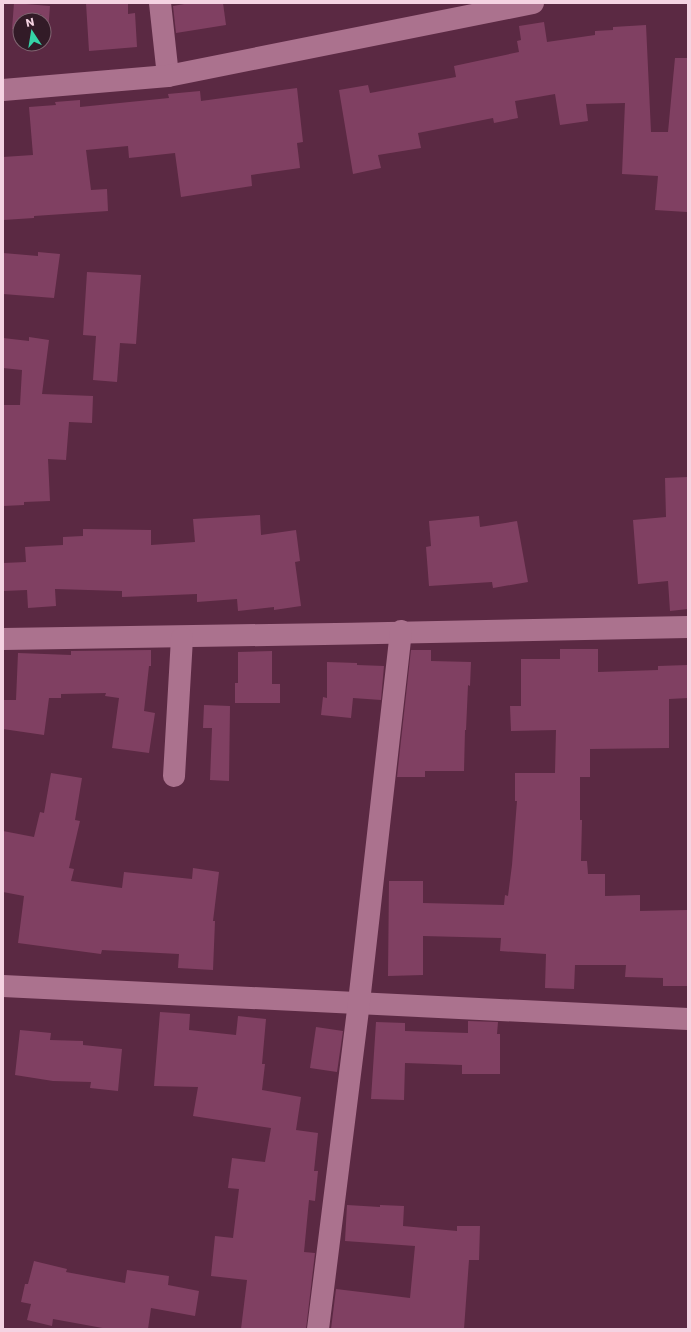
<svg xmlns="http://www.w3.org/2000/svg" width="691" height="1332" viewBox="0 0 691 1332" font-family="Poppins,sans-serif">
  <rect width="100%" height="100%" fill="#5b2943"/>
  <g fill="#804062">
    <polygon points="14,3 50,6 48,32 44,32 44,20 20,20 20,30 12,29"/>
    <polygon points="86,3 128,3 128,14 135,13 137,47 89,51"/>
    <polygon points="190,3 223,3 226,25 176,33 173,6"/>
    <polygon points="544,22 547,42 595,35 595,31 613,30 613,27 646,25 651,132 668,132 675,58 688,58 687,212 655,210 658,176 622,174 625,103 586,104 588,121 560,125 555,94 515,101 518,118 494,123 493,118 418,133 421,148 378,155 381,168 353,174 339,90 368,85 370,93 456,77 454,66 519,52 517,41 521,40 519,26"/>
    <polygon points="297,88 303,142 297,143 300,168 251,175 252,186 181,197 175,153 129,158 128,146 86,150 91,190 107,189 108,211 34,216 34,218 3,220 3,157 33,155 29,107 56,105 55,102 80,100 80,107 169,98 168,94 200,91 201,101"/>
    <polygon points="38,252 60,254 54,298 3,294 3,253 38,256"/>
    <polygon points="87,272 141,275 136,344 120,343 117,382 93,380 96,336 83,335"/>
    <polygon points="29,337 49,340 42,394 93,396 92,423 69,422 66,460 48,459 50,501 24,502 24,505 3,506 3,405 20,405 22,370 3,368 3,338 29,341"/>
    <polygon points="688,477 688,609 670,611 668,581 638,584 633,520 666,517 665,478"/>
    <polygon points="260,515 261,535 296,530 300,561 295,562 301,606 274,610 274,607 238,611 237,599 197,602 197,594 122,597 122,591 55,589 56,606 28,608 27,590 3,591 3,563 26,562 25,547 63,545 63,537 83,536 83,529 151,530 151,545 195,542 193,519"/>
    <polygon points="479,516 480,527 517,521 528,582 493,588 492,582 429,586 426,547 431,546 429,521"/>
    <polygon points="560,649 598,649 598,672 658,670 658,666 688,665 688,698 669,699 669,748 590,749 590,777 580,777 580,820 582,820 581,861 587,861 588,874 605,874 605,896 640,895 640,911 688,910 688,986 663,986 663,978 625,977 626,965 575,965 574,989 545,988 546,954 500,951 501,938 423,936 423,975 388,976 389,881 423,881 423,903 504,905 505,895 508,896 512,865 517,801 515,801 515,773 555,773 556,730 511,731 510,706 521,706 521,659 560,659"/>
    <polygon points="151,650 151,666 149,666 144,711 155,713 149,753 112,748 119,698 105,696 106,693 61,694 61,698 49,698 44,735 3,729 3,700 16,700 18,653 71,655 71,651"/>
    <polygon points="411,650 431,650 431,661 471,662 470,686 468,685 466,730 465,730 464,771 425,771 425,777 397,777"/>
    <polygon points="272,651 272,684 280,684 280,703 235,703 235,683 238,683 238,652"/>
    <polygon points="327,662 357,663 357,665 384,666 381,700 353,698 351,718 321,715 323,697 327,698"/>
    <polygon points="204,705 230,706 229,781 210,780 212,728 203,728"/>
    <polygon points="51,773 82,778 75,820 80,821 69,868 74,869 71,881 122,888 124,872 192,879 193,868 219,872 213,921 215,921 213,970 178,968 179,954 102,950 101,954 18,943 24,896 3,892 3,831 34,837 40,812 44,813"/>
    <polygon points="160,1012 190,1014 189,1030 236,1035 238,1016 266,1019 262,1064 265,1064 262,1090 301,1097 296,1130 318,1133 314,1171 318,1171 315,1201 309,1200 304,1252 315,1253 306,1329 241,1329 247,1280 211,1276 215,1236 233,1238 239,1189 228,1188 232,1158 265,1162 271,1128 193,1116 198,1087 154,1086"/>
    <polygon points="468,1021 498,1022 497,1034 500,1034 500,1074 462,1074 462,1065 405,1063 404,1100 371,1099 376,1022 405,1023 405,1031 468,1033"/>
    <polygon points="316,1027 343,1031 337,1072 310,1068"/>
    <polygon points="20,1030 51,1033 50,1040 83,1041 83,1045 122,1049 118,1091 90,1088 91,1082 53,1081 15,1075"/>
    <polygon points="347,1205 380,1207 380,1205 404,1206 403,1226 457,1231 457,1226 480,1226 479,1260 469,1260 464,1329 331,1329 336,1289 410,1298 415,1246 345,1241"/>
    <polygon points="34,1261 67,1269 66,1272 125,1283 127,1270 169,1276 168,1285 199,1291 195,1316 151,1308 148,1329 108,1329 53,1319 52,1326 27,1320 31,1304 21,1302 25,1284 28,1284"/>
  </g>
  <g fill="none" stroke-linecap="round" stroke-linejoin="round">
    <g stroke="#ab728e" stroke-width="22">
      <polyline points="160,3 168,76"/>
      <polyline points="3,90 168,76 533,3"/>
      <path d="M3,639C231,637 460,631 688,627"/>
      <polyline points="174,776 182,638"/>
      <polyline points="3,986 688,1019"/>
      <polyline points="318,1329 359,1002 401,631"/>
    </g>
  </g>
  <rect width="691" height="1332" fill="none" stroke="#f4d3e2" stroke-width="8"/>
  <g transform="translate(32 32) rotate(348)"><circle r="19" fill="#321b27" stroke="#806572"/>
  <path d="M0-3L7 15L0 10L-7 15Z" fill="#35d4a7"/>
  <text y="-6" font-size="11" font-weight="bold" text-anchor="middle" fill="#f4d3e2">N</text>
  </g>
</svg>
